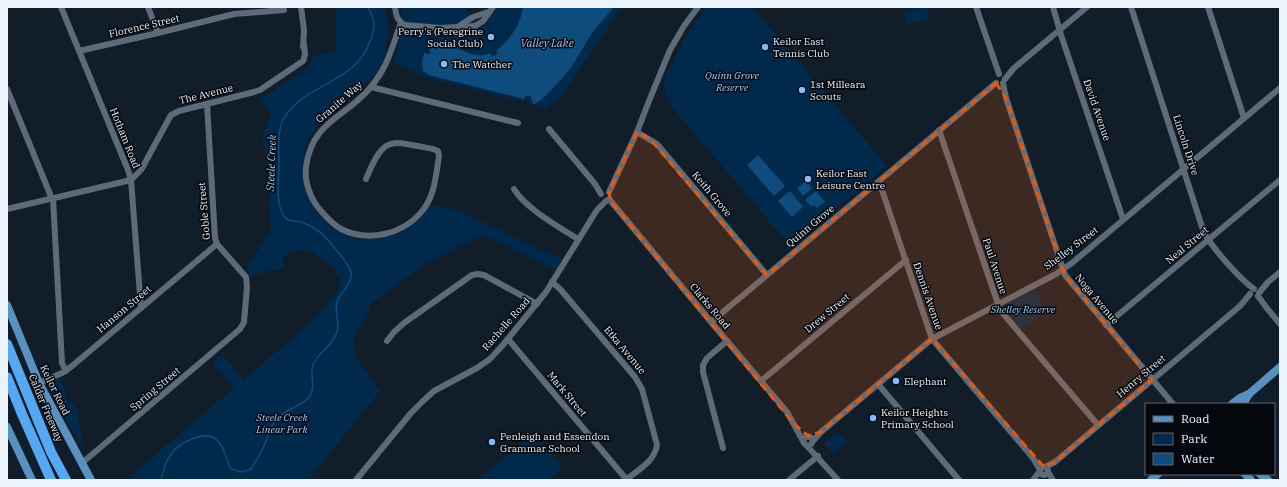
<svg xmlns="http://www.w3.org/2000/svg" width="1287" height="487" viewBox="0 0 1287 487" font-family="'IBM Plex Serif',serif">
  <rect width="100%" height="100%" fill="#111d29"/>
  <g fill="#00294c">
    <polygon points="336,7 385,7 388,23 388,35 385,49 386,54 377,72 364,87 319,121 306,145 302,167 305,189 315,211 331,228 358,239 379,239 399,233 419,220 431,205 449,209 452,208 562,259 555,270 484,235 424,265 372,303 354,338 356,358 380,391 308,480 125,480 234,388 212,362 222,354 244,380 314,319 338,291 340,279 329,263 313,253 299,250 293,251 283,257 284,269 272,270 250,276 246,270 271,228 266,155 262,135 271,114 258,98 266,96 296,75 302,72 311,62 312,56 336,51"/>
    <polygon points="400,7 465,7 481,26 498,7 622,7 559,100 546,109 530,103 429,78 394,63 403,15"/>
    <polygon points="707,7 753,7 887,166 791,247 670,105 664,84 664,79 690,28"/>
    <polygon points="923,7 927,7 930,18 908,25 904,13"/>
    <polygon points="1033,288 1047,309 1021,329 1005,310 1004,306 1007,303"/>
    <polygon points="61,378 68,403 75,401 85,453 47,385"/>
    <polygon points="838,431 847,442 833,454 824,443"/>
    <polygon points="534,433 563,468 549,480 477,480"/>
  </g>
  <g fill="#0e4c7d">
    <path d="M523,7H614L592,33L572,66L558,83L541,100L533,105L531,96H525L524,99L429,75L423,71L422,61L424,53L429,54L431,52L428,49C436,47 442,45 450,46C463,49 477,60 490,53L492,57L497,54V50C511,38 520,26 523,7Z"/>
    <polygon points="758,155 785,186 774,196 747,165"/>
    <polygon points="806,181 812,188 803,196 797,188"/>
    <polygon points="790,191 803,207 792,217 778,201"/>
    <polygon points="816,191 825,202 817,208 814,205 812,207 805,200"/>
  </g>
  <g fill="none" stroke-linecap="round" stroke-linejoin="round">
    <path stroke="#0e4c7d" stroke-width="1.5" d="M161,480C163,471 165,462 171,454C179,443 205,429 217,440C225,447 226,459 230,468L240,472L250,470C256,462 260,455 264,446C268,437 270,426 277,419C285,409 301,407 309,397C317,388 309,376 313,365C318,352 333,346 337,332C340,322 334,311 337,302C340,292 353,284 351,272C349,264 325,235 317,230C313,227 309,225 304,223C296,219 289,224 283,215C275,200 279,180 279,164C279,152 277,131 283,120C303,83 355,85 370,41C376,26 375,21 368,7"/>
    <g stroke="#5d6b79" stroke-width="6">
      <polyline points="61,7 128,170 131,180 141,308"/>
      <polyline points="148,7 158,33"/>
      <polyline points="301,7 304,30 303,47"/>
      <path d="M395,7C396,15 397,21 405,25L441,28L475,26L483,21L493,7"/>
      <polyline points="976,7 999,74"/>
      <polyline points="1053,7 1061,35 1123,219"/>
      <path d="M1131,7L1203,230C1210,246 1240,279 1254,289"/>
      <polyline points="1208,7 1244,118"/>
      <polyline points="459,26 473,17 488,12"/>
      <polyline points="79,51 158,33 234,14 284,10"/>
      <polyline points="1005,79 1014,68 1087,7"/>
      <polyline points="1003,83 1006,98 1065,275 1173,404"/>
      <polyline points="371,87 518,123"/>
      <polyline points="7,89 52,199"/>
      <polyline points="549,129 595,184 601,194"/>
      <polyline points="939,130 1000,310 1098,425"/>
      <polyline points="637,132 657,144 767,275"/>
      <path d="M366,179C385,134 389,141 433,149L438,151L439,156C436,174 435,195 423,210C404,234 369,243 341,229C334,225 327,218 321,211C311,200 304,182 306,167C312,121 345,118 370,88C389,65 391,49 401,23"/>
      <polyline points="879,181 932,339 1033,458 1040,470"/>
      <path d="M514,189C525,208 559,227 578,239"/>
      <polyline points="609,192 637,132 649,101 670,50 684,26 698,7"/>
      <polyline points="53,198 62,363 66,371"/>
      <polyline points="609,199 711,322 787,412 803,441"/>
      <polyline points="7,209 131,180 141,170 171,115 179,111 254,92 260,90 303,61 305,55 304,44"/>
      <path d="M552,282L560,289L635,377L642,389L657,445C655,461 638,470 627,479"/>
      <polyline points="1259,293 1268,282 1280,272"/>
      <polyline points="1258,296 1266,307 1280,324"/>
      <polyline points="711,322 996,83"/>
      <polyline points="1106,325 1280,180"/>
      <polyline points="508,339 627,480"/>
      <polyline points="387,341 394,332 404,323 472,275 478,274 484,275 537,304"/>
      <polyline points="761,381 906,260"/>
      <polyline points="39,383 62,373 72,366 217,244"/>
      <polyline points="878,384 959,480"/>
      <circle cx="808" cy="441" r="4.5"/>
      <polyline points="813,441 821,432 932,339 1056,274 1072,263 1280,88"/>
      <polyline points="807,446 838,480"/>
      <polyline points="723,448 703,372 703,365 707,358 727,341"/>
      <polyline points="82,463 240,329 244,322 247,287 246,277 217,244 215,238 207,104"/>
      <circle cx="1044" cy="471" r="4"/>
      <polyline points="1045,467 1055,462 1240,306 1250,294"/>
      <polyline points="1048,472 1053,480"/>
      <polyline points="356,480 411,413 422,402 434,391 477,368 490,359 502,346 546,292 597,210 606,201"/>
      <polyline points="789,480 818,456"/>
      <polyline points="1033,480 1040,471"/>
    </g>
    <g stroke="#5890c2" stroke-width="8">
      <polyline points="7,305 39,383 91,480"/>
      <polyline points="1232,404 1240,398 1249,394"/>
      <polyline points="1243,404 1249,394 1280,367"/>
      <polyline points="7,427 32,480"/>
      <polyline points="1245,474 1251,480"/>
      <polyline points="1260,474 1268,480"/>
      <polyline points="1151,480 1158,474"/>
    </g>
    <g stroke="#55a8f2" stroke-width="10">
      <polyline points="7,344 51,452 66,480"/>
      <polyline points="7,377 22,414 51,480"/>
    </g>
  </g>
  <path fill="#e8590c" fill-opacity="0.2" stroke="#e8590c" stroke-width="3" stroke-dasharray="8 5" stroke-linejoin="round" d="M996,83L1006,98L1065,275L1152,380L1055,462L1044,467L932,339L821,432L808,436L794,424L611,202L609,192L637,132L650,139L767,275Z"/>
  <g fill="#7ebdf9" stroke="#04070c" stroke-width="1.5">
    <circle cx="491" cy="37" r="4"/>
    <circle cx="765" cy="47" r="4"/>
    <circle cx="444" cy="64" r="4"/>
    <circle cx="802" cy="90" r="4"/>
    <circle cx="808" cy="179" r="4"/>
    <circle cx="896" cy="381" r="4"/>
    <circle cx="873" cy="418" r="4"/>
    <circle cx="492" cy="442" r="4"/>
  </g>
  <g text-anchor="middle" dominant-baseline="central" stroke-width="3" stroke-linejoin="round" paint-order="stroke">
    <g font-size="10" fill="#ebf3fb" stroke="#04070c">
      <text transform="translate(144 26) rotate(-13)">Florence Street</text>
      <text transform="translate(206 94) rotate(-14)">The Avenue</text>
      <text transform="translate(339 102) rotate(-41)">Granite Way</text>
      <text transform="translate(1097 110) rotate(71)">David Avenue</text>
      <text transform="translate(125 138) rotate(68)">Hotham Road</text>
      <text transform="translate(1186 145) rotate(72)">Lincoln Drive</text>
      <text transform="translate(712 194) rotate(50)">Keith Grove</text>
      <text transform="translate(204 211) rotate(-95)">Goble Street</text>
      <text transform="translate(810 226) rotate(-40)">Quinn Grove</text>
      <text transform="translate(1187 245) rotate(-40)">Neal Street</text>
      <text transform="translate(1071 248) rotate(-37)">Shelley Street</text>
      <text transform="translate(995 266) rotate(72)">Paul Avenue</text>
      <text transform="translate(928 296) rotate(71)">Dennis Avenue</text>
      <text transform="translate(1097 299) rotate(50)">Noga Avenue</text>
      <text transform="translate(710 306) rotate(50)">Clarks Road</text>
      <text transform="translate(124 309) rotate(-40)">Hanson Street</text>
      <text transform="translate(827 313) rotate(-40)">Drew Street</text>
      <text transform="translate(506 324) rotate(-49)">Rachelle Road</text>
      <text transform="translate(625 350) rotate(50)">Etka Avenue</text>
      <text transform="translate(1141 376) rotate(-40)">Henry Street</text>
      <text transform="translate(155 389) rotate(-40)">Spring Street</text>
      <text transform="translate(55 390) rotate(64)">Keilor Road</text>
      <text transform="translate(567 394) rotate(50)">Mark Street</text>
      <text transform="translate(46 408) rotate(67)">Calder Freeway</text>
    </g>
    <g font-size="10" fill="#ebf3fb" stroke="#04070c" text-anchor="start">
      <text x="483" y="31" text-anchor="end">Perry's (Peregrine<tspan x="483" dy="12">Social Club)</tspan></text>
      <text x="773" y="41">Keilor East<tspan x="773" dy="12">Tennis Club</tspan></text>
      <text x="452" y="64">The Watcher</text>
      <text x="810" y="84">1st Milleara<tspan x="810" dy="12">Scouts</tspan></text>
      <text x="816" y="173">Keilor East<tspan x="816" dy="12">Leisure Centre</tspan></text>
      <text x="904" y="381">Elephant</text>
      <text x="881" y="412">Keilor Heights<tspan x="881" dy="12">Primary School</tspan></text>
      <text x="500" y="436">Penleigh and Essendon<tspan x="500" dy="12">Grammar School</tspan></text>
    </g>
    <g font-size="10" font-style="italic" fill="#a0cefa" stroke="#04070c">
      <text x="732" y="75">Quinn Grove<tspan x="732" dy="12">Reserve</tspan></text>
      <text x="1023" y="309">Shelley Reserve</text>
      <text x="282" y="417">Steele Creek<tspan x="282" dy="12">Linear Park</tspan></text>
    </g>
    <g font-size="11" font-style="italic" fill="#9bc8f4" stroke="#04070c">
      <text x="547" y="43">Valley Lake</text>
      <text transform="translate(271 163) rotate(-88)">Steele Creek</text>
    </g>
  </g>
  <rect width="1287" height="487" fill="none" stroke="#ebf3fb" stroke-width="16"/>
  <rect x="1145" y="403" width="130" height="72" fill="#04070c" stroke="#60656c"/>
  <rect x="1153" y="416" width="20" height="6" fill="#5890c2" stroke="#60656c"/>
  <text x="1181" y="423" font-size="12" fill="#ebf3fb">Road</text>
  <rect x="1153" y="433" width="20" height="12" fill="#00294c" stroke="#60656c"/>
  <text x="1181" y="443" font-size="12" fill="#ebf3fb">Park</text>
  <rect x="1153" y="453" width="20" height="12" fill="#0e4c7d" stroke="#60656c"/>
  <text x="1181" y="463" font-size="12" fill="#ebf3fb">Water</text>
</svg>
